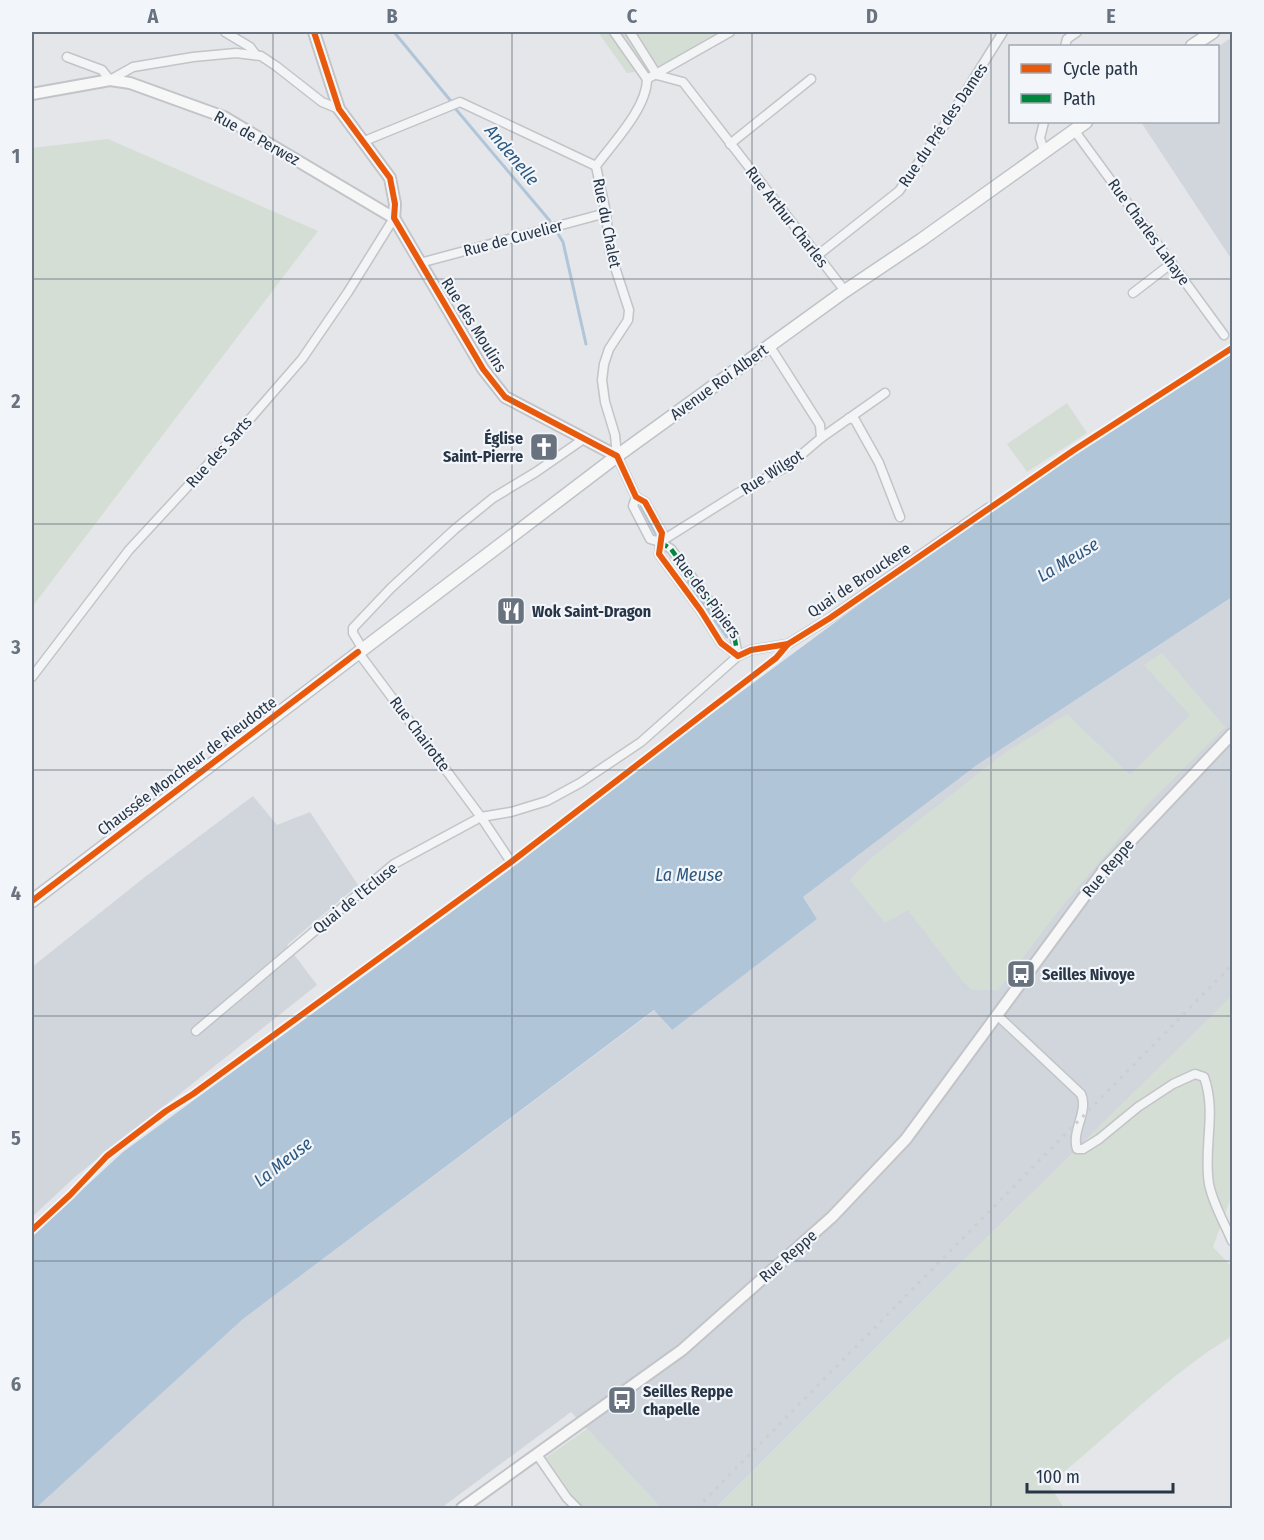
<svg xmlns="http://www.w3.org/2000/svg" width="1264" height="1540" viewBox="0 0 1264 1540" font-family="'Fira Sans Condensed',sans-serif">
  <rect width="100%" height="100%" fill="#e4e6e9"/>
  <g fill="#d1d6dd">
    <polygon points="1229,39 1232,43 1232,260 1141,122 1218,122 1218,47"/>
    <polygon points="1232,597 1232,996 947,1277 716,1508 661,1508 571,1412 441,1508 36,1508 243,1319 655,1010 671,1030 817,919 803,897 977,765"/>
    <polygon points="253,796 277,825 310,812 358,885 287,945 317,985 76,1176 32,1217 32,967 145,877"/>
  </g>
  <g fill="#d5ded4">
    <polygon points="598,32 718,32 719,34 659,68 627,73"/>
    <polygon points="108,139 318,231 32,607 32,148"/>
    <polygon points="1067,403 1087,433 1027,472 1007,444"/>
    <polygon points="1162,653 1225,727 1146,806 1063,905 998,990 972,990 960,978 908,910 885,923 850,880 870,859 1003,754 1067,714 1130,775 1190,715 1144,665"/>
    <path d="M1232,996V1195L1213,1247L1232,1267V1336C1165,1377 1111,1435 1049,1484L1064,1508H716L947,1277Z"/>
    <polygon points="587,1429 661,1508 577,1508 541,1461"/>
  </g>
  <polygon fill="#b0c5d8" points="1232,354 1232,597 977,765 803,897 817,919 672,1030 654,1010 243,1319 36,1508 32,1508 32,1236 123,1152 513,867 687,732 899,575 1077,453"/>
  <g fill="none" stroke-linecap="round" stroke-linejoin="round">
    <g stroke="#b0c5d8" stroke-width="3">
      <polyline points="394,32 450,100"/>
      <polyline points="454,107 550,221"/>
      <polyline points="555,229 563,242 586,344"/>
      <polyline points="641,506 657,536"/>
      <polyline points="688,582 727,637"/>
    </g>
    <g stroke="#c2c4c7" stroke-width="11">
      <g id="street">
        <polyline points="225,32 250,47 256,55"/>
        <polyline points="614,32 647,79"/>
        <polyline points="630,32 657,75"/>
        <path d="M730,32L647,79C647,108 613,143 596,166L606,213L610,252L629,310L628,320L609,349L604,364L602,380L605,402L615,435L617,456L636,497L645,502L662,533L659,554L701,611L721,643L738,656"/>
        <polyline points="1065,46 1067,39 1077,32"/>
        <polyline points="67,57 102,70 110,80 133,67 193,57 236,53 261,56 276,66 322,102 339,109"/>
        <polyline points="657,75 683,82 845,291"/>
        <polyline points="1044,122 1040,138 1044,151"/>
        <polyline points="1074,130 1224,335"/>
        <polyline points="362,142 460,102 596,166"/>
        <polyline points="730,144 811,79"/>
        <polyline points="818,255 899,191 946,123 1003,32"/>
        <polyline points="420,263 606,213"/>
        <polyline points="1133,293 1172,263"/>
        <polyline points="849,418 855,420 879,463 900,517"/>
        <polyline points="821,438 885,393"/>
        <polyline points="636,497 633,506 650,539 660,542 671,549 689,573 734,635 738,656"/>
        <polyline points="660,542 738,493 788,466 821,438 820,425 769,345"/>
        <polyline points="362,648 353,633 353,628 391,588 455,529 493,498 536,472 585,438"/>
        <polyline points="358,652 481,817 511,862"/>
        <polyline points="32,677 129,550 249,420 302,359 348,292 394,218"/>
        <path d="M997,1015L1081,1094C1089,1111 1071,1131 1077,1149H1083L1099,1139L1138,1107L1173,1084L1195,1074L1204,1077C1217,1112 1203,1148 1209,1184C1213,1204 1224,1222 1232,1241"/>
        <polyline points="196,1031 394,864 481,817 511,812 547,801 580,783 641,742 738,656 751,650 788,644 830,618 988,508"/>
        <polyline points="538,1456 567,1498 577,1508"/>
      </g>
    </g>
    <g stroke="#c2c4c7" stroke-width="14">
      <g id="secondary">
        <polyline points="314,32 339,109 390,178 395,204 394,218"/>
        <polyline points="32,94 110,80 130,83 224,117 394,218"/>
        <polyline points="394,218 483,369 505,397 617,456"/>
        <polyline points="462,1508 682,1350 832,1217 906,1139 1106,867 1232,734"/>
      </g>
    </g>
    <g stroke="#bfc3c7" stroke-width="15">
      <g id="primary">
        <polyline points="1192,46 1213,32"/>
        <polyline points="32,901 617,456 845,291 921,240 1086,122"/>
      </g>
    </g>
    <use href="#street" stroke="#f3f4f6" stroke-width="8"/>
    <use href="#secondary" stroke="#f7f7f7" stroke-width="10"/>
    <use href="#primary" stroke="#f7f7f7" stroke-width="12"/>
    <polyline stroke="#ccced1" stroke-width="3" stroke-dasharray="3 6" stroke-linecap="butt" points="697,1508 1232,965"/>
    <polyline stroke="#00873e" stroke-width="4.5" stroke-dasharray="9 4.5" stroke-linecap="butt" points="660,542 671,549 734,635 738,656"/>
    <g stroke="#f2f5f9" stroke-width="10">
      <g id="cycleway">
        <polyline points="314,32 339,109 390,178 395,204 394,218 483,369 505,397 617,456 636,497 645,502 662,533 659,554 701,611 721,643 738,656 751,650 788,644 830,618 1074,450 1232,348"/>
        <polyline points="32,901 358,652"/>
        <polyline points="32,1230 70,1195 107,1156 166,1111 193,1094 511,862 776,658 788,644"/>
      </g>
    </g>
    <use href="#cycleway" stroke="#e8590c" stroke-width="6"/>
  </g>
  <path fill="none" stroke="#69737f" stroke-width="1.5" stroke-opacity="0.55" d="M273,32V1508M512,32V1508M752,32V1508M991,32V1508M32,279H1232M32,524H1232M32,770H1232M32,1016H1232M32,1261H1232"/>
  <defs>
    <g id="church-square" transform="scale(1.5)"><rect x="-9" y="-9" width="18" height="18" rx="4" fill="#69737f" stroke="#f2f5f9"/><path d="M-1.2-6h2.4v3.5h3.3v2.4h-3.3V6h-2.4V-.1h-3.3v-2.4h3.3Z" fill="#fff"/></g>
    <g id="restaurant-square" transform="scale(1.5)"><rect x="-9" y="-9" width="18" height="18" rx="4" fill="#69737f" stroke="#f2f5f9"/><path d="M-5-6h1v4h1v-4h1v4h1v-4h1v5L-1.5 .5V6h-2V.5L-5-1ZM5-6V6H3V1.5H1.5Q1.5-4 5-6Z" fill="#fff"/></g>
    <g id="bus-square" transform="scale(1.5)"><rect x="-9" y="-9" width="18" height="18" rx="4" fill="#69737f" stroke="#f2f5f9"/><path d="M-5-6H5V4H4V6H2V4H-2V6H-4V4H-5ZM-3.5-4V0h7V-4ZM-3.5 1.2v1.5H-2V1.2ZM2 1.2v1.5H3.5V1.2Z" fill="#fff"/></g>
  </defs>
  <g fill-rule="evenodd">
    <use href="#church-square" x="544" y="447"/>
    <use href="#restaurant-square" x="511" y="611"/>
    <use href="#bus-square" x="1021" y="974"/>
    <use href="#bus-square" x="622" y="1400"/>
  </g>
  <g text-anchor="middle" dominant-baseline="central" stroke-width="4.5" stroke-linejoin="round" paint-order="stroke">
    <g font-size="16" fill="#273546" stroke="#f2f5f9">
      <text transform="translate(943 125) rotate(-56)">Rue du Pré des Dames</text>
      <text transform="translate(257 138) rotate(29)">Rue de Perwez</text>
      <text transform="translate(787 217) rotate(52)">Rue Arthur Charles</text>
      <text transform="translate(607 223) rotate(79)">Rue du Chalet</text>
      <text transform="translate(1149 232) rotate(54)">Rue Charles Lahaye</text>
      <text transform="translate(513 238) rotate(-15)">Rue de Cuvelier</text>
      <text transform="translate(474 325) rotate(58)">Rue des Moulins</text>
      <text transform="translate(719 382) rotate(-36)">Avenue Roi Albert</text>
      <text transform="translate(219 452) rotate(-48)">Rue des Sarts</text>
      <text transform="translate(772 472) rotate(-32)">Rue Wilgot</text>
      <text transform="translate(859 580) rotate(-34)">Quai de Brouckere</text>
      <text transform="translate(707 596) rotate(53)">Rue des Pipiers</text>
      <text transform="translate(420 734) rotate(53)">Rue Chairotte</text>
      <text transform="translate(187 766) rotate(-37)">Chaussée Moncheur de Rieudotte</text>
      <text transform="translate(1108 868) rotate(-50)">Rue Reppe</text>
      <text transform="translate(355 898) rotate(-39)">Quai de l'Ecluse</text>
      <text transform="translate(788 1256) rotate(-41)">Rue Reppe</text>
    </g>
    <g font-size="16" font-weight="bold" fill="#273546" stroke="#f2f5f9" text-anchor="start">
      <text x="523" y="438" text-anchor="end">Église<tspan x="523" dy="18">Saint-Pierre</tspan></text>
      <text x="532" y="611">Wok Saint-Dragon</text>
      <text x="1042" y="974">Seilles Nivoye</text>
      <text x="643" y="1391">Seilles Reppe<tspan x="643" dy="18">chapelle</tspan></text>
    </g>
    <g font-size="18" font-style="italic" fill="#2c577f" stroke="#f2f5f9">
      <text transform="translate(512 155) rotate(50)">Andenelle</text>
      <text transform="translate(1068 560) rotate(-31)">La Meuse</text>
      <text x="689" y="875">La Meuse</text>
      <text transform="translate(283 1162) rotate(-38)">La Meuse</text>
    </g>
  </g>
  <rect width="1264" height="1540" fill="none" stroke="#f2f5f9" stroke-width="66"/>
  <rect x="1009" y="45" width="210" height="78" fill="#f2f5f9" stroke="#a1a8b1" stroke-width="1.5"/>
  <rect x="1021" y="64" width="30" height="9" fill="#e8590c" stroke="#a1a8b1" stroke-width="1.5"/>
  <text x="1063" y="75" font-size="18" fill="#273546">Cycle path</text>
  <rect x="1021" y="94" width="30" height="9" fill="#00873e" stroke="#a1a8b1" stroke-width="1.5"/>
  <text x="1063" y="105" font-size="18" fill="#273546">Path</text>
  <path d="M1027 1483v9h146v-9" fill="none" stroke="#273546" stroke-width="3"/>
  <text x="1036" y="1483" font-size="18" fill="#273546" stroke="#f2f5f9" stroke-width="4.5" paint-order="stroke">100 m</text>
  <rect x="33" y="33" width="1198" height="1474" fill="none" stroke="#69737f" stroke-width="2"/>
  <g font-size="20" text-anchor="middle" font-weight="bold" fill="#69737f">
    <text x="153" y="23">A</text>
    <text x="392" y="23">B</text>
    <text x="632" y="23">C</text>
    <text x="872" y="23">D</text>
    <text x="1111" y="23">E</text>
    <text x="16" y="163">1</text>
    <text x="16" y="408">2</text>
    <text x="16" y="654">3</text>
    <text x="16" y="900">4</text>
    <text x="16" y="1145">5</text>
    <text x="16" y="1391">6</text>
  </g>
</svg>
